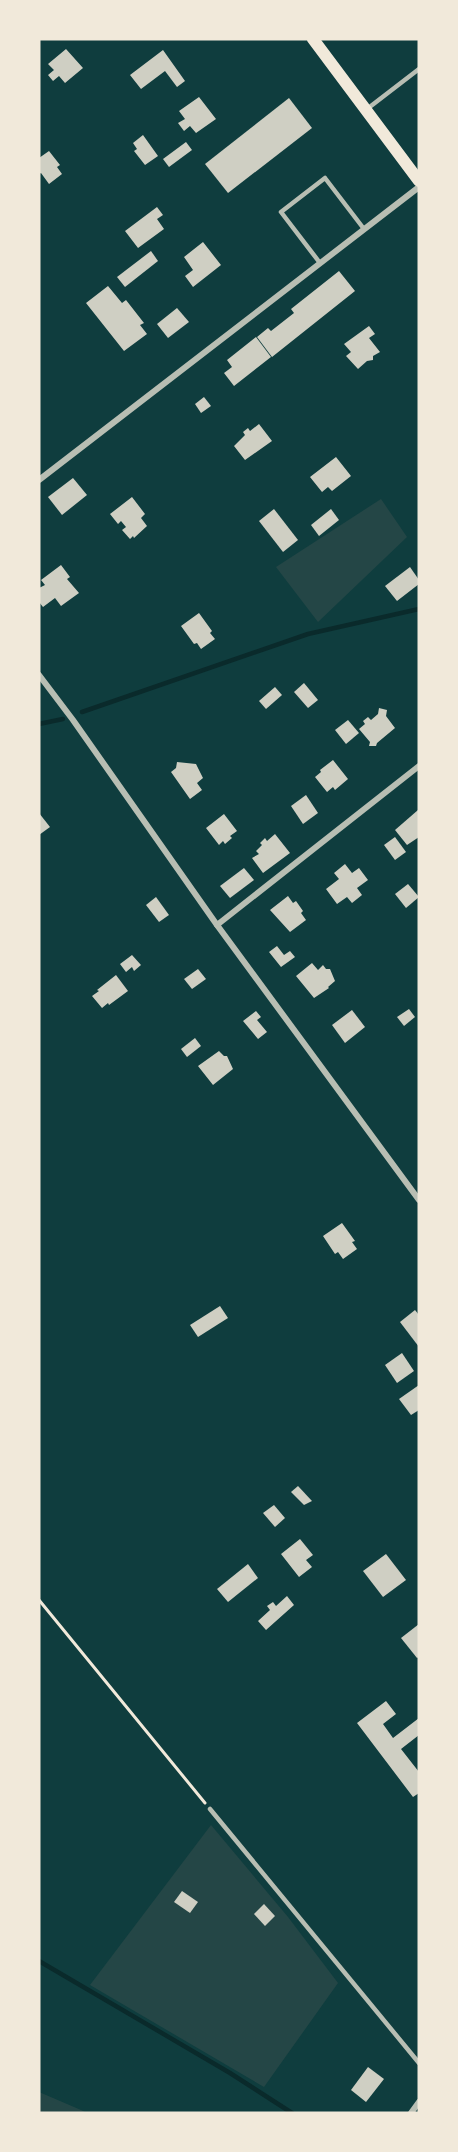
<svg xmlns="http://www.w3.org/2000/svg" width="458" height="2152" viewBox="0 0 458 2152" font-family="'Archivo Narrow',sans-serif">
  <rect width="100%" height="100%" fill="#0f3d3e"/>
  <g fill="#244646">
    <polygon points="381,499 407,537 318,622 276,567"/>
    <polygon points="211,1825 288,1917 338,1983 264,2087 90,1985"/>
    <polygon points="39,2092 81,2110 87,2113 39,2113"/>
  </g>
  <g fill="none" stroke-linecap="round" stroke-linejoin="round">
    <g stroke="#0a2a2b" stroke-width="4.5">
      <polyline points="82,712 308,634 419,609"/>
      <polyline points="39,724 63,719"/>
      <polyline points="39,1961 230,2073 292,2113"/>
    </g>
  </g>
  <g fill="#cfcfc3">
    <polygon points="66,49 83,68 65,83 59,76 53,81 48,75 54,70 48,64"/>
    <polygon points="163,50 185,81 177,87 165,71 141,89 130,75"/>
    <polygon points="199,97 216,119 196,133 190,126 184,131 178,123 185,119 179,111"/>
    <polygon points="289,98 312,128 228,193 205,164"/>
    <polygon points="143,135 158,156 145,165 134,151 137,149 133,143"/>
    <polygon points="186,142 192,150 169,167 163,159"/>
    <polygon points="49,151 60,165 57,167 62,174 49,184 41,173 39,174 39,158"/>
    <polygon points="157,207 163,215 157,219 164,229 138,248 125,231"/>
    <polygon points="203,242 221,265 193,287 185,276 193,270 184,257"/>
    <polygon points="151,251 158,261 125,287 117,277"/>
    <polygon points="339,271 355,291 272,357 257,337 268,328 271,331 294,313 291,309"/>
    <polygon points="108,286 122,303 126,300 144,323 140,325 147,334 124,351 86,303"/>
    <polygon points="177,308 189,322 168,338 157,324"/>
    <polygon points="369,326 375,334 369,338 380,352 373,356 373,360 367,361 358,369 346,356 351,352 344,344"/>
    <polygon points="256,337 271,357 234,386 224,373 232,367 227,360"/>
    <polygon points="204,397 211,406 201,413 195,404"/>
    <polygon points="259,424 272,441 245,460 234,446 245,435 243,432 248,428 250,431"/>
    <polygon points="336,457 351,476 332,491 328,487 322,492 310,477"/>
    <polygon points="73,478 87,495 62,515 48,497"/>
    <polygon points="132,497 145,514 141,518 147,526 134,538 133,536 130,539 122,530 126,527 121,521 118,524 110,514"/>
    <polygon points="274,509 298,540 283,552 259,521"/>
    <polygon points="331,509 339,520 319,536 311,525"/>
    <polygon points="61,565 70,577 67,579 79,593 61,606 55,598 43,607 39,602 39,588 45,585 41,580"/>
    <polygon points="410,567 419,580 419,584 397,601 385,586"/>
    <polygon points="199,613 212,631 210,633 215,639 201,649 197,643 194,644 181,626"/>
    <polygon points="304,683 318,700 308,708 294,692"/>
    <polygon points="275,687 282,695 266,709 259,701"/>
    <polygon points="379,708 387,710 386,716 395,728 377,743 376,746 369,746 370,742 359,729 365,724 363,721 368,717 371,720 378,714"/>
    <polygon points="348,720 359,733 346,744 335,730"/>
    <polygon points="333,760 348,779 335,790 333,787 327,792 315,777 321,772 320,770"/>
    <polygon points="177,762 196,764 203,778 197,783 202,790 190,799 171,772 176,768"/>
    <polygon points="306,795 318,813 303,824 291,806"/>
    <polygon points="418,810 419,837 407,845 395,830"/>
    <polygon points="39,813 50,827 39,835"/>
    <polygon points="224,814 237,831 230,836 232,838 225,844 223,841 219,845 206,828"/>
    <polygon points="275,834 290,853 263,873 252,858 259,854 256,851 262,845 260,843 265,838 267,841"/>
    <polygon points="395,837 406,852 395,860 384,845"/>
    <polygon points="345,864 352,873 359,868 368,880 357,888 362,895 352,903 347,897 337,904 326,889 339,879 334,873"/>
    <polygon points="244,868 254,880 230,898 220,886"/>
    <polygon points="408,884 419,897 406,908 395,894"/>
    <polygon points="288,896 293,903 296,901 303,911 301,913 306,920 290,932 270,910"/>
    <polygon points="156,897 169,915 159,922 146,905"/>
    <polygon points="277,946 284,955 290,951 295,957 281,967 269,952"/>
    <polygon points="132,955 141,965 134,971 132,967 126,972 120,964"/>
    <polygon points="312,963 318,970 323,965 326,969 330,969 335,981 328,987 329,988 314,998 296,976"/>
    <polygon points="198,969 206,979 192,989 184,979"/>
    <polygon points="116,975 128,991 109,1005 108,1003 102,1008 92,996 99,991 97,990"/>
    <polygon points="409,1009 415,1017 404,1026 397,1017"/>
    <polygon points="352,1010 365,1027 345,1043 332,1025"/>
    <polygon points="256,1011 261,1017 257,1020 267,1032 258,1039 243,1021"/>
    <polygon points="195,1038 201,1046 187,1057 181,1049"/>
    <polygon points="219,1051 224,1056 227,1056 233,1069 213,1085 198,1066"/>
    <polygon points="342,1223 355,1241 352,1242 357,1249 343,1259 338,1252 335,1254 323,1236"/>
    <polygon points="220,1306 228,1318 198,1337 190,1325"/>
    <polygon points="415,1310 419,1315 419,1347 400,1322"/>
    <polygon points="402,1353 414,1371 397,1383 385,1365"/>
    <polygon points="419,1385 419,1410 411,1415 399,1399"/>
    <polygon points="298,1486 312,1501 304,1505 291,1492"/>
    <polygon points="274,1505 285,1518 275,1527 263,1513"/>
    <polygon points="300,1539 313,1555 306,1560 312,1567 299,1577 281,1554"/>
    <polygon points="386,1554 406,1580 383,1597 363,1571"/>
    <polygon points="248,1564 258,1578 228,1602 217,1589"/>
    <polygon points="287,1596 294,1605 266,1630 258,1621 270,1610 267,1606 273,1602 276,1606"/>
    <polygon points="419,1624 419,1657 417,1658 401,1638"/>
    <polygon points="386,1701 396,1714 383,1724 393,1738 419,1718 419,1735 401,1749 419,1772 419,1793 413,1797 357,1723"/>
    <polygon points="182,1891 198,1902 190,1913 174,1902"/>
    <polygon points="264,1904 275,1916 265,1926 254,1914"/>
    <polygon points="368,2067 384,2079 366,2102 351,2090"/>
  </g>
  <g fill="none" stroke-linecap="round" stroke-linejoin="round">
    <polyline stroke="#f1e9da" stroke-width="3" points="39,1600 205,1803"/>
    <g stroke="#b8beb3" stroke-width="4.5">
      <polyline points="367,109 419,69"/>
      <polyline points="320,263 281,212 325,178 364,229"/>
      <polyline points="210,1809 419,2063"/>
    </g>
    <g stroke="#b8beb3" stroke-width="6">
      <polyline points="39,480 419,187"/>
      <polyline points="39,675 73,720 217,925 419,1200"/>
      <polyline points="217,925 419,766"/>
      <polyline points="411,2113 419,2102"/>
    </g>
    <polyline stroke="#f1e9da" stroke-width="12" points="313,39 419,181"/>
  </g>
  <rect width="458" height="2152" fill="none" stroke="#f1e9da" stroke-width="81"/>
</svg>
